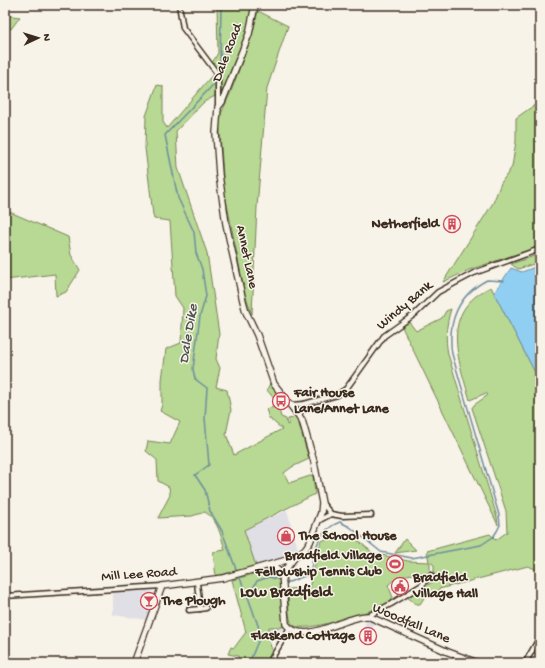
<svg xmlns="http://www.w3.org/2000/svg" width="545" height="668" viewBox="0 0 545 668" font-family="'Gochi Hand',sans-serif">
  <rect width="100%" height="100%" fill="#f7f3e8"/>
  <filter id="ink" filterUnits="userSpaceOnUse"><feTurbulence type="fractalNoise" baseFrequency=".025" numOctaves="2"/><feDisplacementMap in="SourceGraphic" scale="8" xChannelSelector="R" yChannelSelector="G"/><feConvolveMatrix kernelMatrix="1 2 1 2 8 2 1 2 1" color-interpolation-filters="sRGB"/></filter>
  <g filter="url(#ink)">
    <g fill="#e1dfe6">
      <polygon points="287,510 298,549 285,558 256,566 244,530"/>
      <polygon points="148,591 157,593 147,620 113,615 113,592"/>
      <polygon points="367,619 375,622 371,632 373,636 372,640 364,637 365,632 362,630"/>
      <polygon points="269,627 283,627 280,641 270,641"/>
    </g>
    <g fill="#b7d993" stroke="#798258">
      <polygon points="217,5 253,5 246,33 221,94 220,77 212,63 218,53"/>
      <polygon points="258,11 288,26 267,88 257,207 252,314 245,294 224,190 219,118 230,94 252,35"/>
      <polygon points="5,15 20,17 11,29 5,28"/>
      <path d="M214,73L217,80L215,96L204,102L176,131L178,168L207,253L219,334L216,359L220,368L216,387L227,390L231,410L226,434L234,455L282,429L269,418L266,409L278,406L281,417L286,419L287,425L289,424L288,419L294,418L298,421L309,459L292,467L284,473L289,483L313,475L315,494L244,530L256,566L216,577L213,552L225,550C221,536 218,520 205,512L192,516L158,518L170,495L169,487L158,481L157,460L146,451L148,441L170,444L180,422L160,411L162,405V380L166,349L181,343L183,308L175,296L170,221L154,219L153,215L145,148L146,116L157,85L163,86V122L167,128Z"/>
      <polygon points="535,100 540,100 540,246 469,270 443,282 493,203 501,183 512,167 516,141 516,118 536,104"/>
      <polygon points="5,210 68,237 71,255 80,270 66,292 56,296 55,274 5,280"/>
      <polygon points="540,254 540,262 518,269 511,264"/>
      <path d="M491,287L540,382V571L528,566L439,589L432,598L426,595L420,604H416L407,597L436,580L434,575V565L430,562V573C415,573 399,574 388,585L394,600L390,604C375,609 305,635 293,625C287,620 289,597 288,589L309,588L321,541L342,537L356,539L373,553L408,561L429,562L427,551L490,534L496,540L507,532L506,511L472,408L474,405L488,395L486,393L470,400C458,359 439,311 491,287Z"/>
      <path d="M451,309C446,325 445,338 448,354L497,517L498,525L402,327L409,322L416,331L442,318L446,311Z"/>
      <polygon points="270,383 281,398 276,401 267,390"/>
      <polygon points="405,539 416,550 395,553"/>
      <polygon points="268,570 276,572 281,579 283,627 269,627 269,641 272,650 266,663 239,663 238,656 228,654 231,647 234,648 246,632 232,580"/>
    </g>
    <polygon fill="#91cff2" stroke="#6f8d9d" points="540,265 540,382 494,293 511,268 522,272"/>
    <g fill="none" stroke-linecap="round" stroke-linejoin="round">
      <g stroke="#6f8d9d" stroke-width="1.5">
        <polyline points="218,75 220,69 221,5"/>
        <polyline points="216,78 213,85 165,135 178,198 194,232 196,253 202,269 206,296 200,316 193,369 195,379 207,388 205,418 209,465 195,475 205,490 210,511 222,531 237,572"/>
        <polyline points="239,576 248,597 261,634 249,663"/>
        <path d="M284,581L289,582L310,574C314,552 317,530 340,522L350,527L381,552L412,558L481,545L493,537L497,531L500,525L499,515L452,354C447,322 458,295 487,280L504,281"/>
        <polyline points="248,597 257,581 269,577 280,580"/>
      </g>
      <g stroke="#3b2a1e" stroke-width="7">
        <g id="street">
          <polyline points="179,5 183,28 216,72 218,79 218,107"/>
          <polyline points="291,405 304,404"/>
          <polyline points="299,415 304,404 337,395 346,389 384,336 415,314 438,292 474,273 540,249"/>
          <polyline points="322,503 331,514"/>
          <polyline points="318,521 331,514 342,516 371,515"/>
          <polyline points="197,583 200,609 206,608"/>
          <polyline points="5,596 162,586"/>
          <polyline points="189,610 200,609"/>
          <polyline points="368,616 391,604 422,585 431,575"/>
          <polyline points="269,663 289,629"/>
          <polyline points="525,663 540,637"/>
        </g>
      </g>
      <g stroke="#3b2a1e" stroke-width="8">
        <g id="secondary">
          <path d="M272,565L282,574L286,624C304,648 345,615 368,616L448,652L478,663"/>
          <polyline points="282,574 294,558"/>
          <polyline points="134,663 162,586 223,578 294,558 305,549 310,542 321,513 322,503 314,462 302,420 274,384 257,335 246,312 243,301 226,224 219,175 216,133 218,107 222,102 249,34 255,5"/>
        </g>
      </g>
      <use href="#street" stroke="#f7f3e8" stroke-width="4"/>
      <use href="#secondary" stroke="#f7f3e8" stroke-width="5.5"/>
    </g>
  </g>
  <defs>
    <g id="building-ring" transform="scale(0.9)"><circle r="9.5" fill="#f7f3e8" stroke="#d1495b" stroke-width="1.5"/><path d="M-4-6H4V6H1V3H-1V6H-4ZM-2.5-4.3h1.7v1.8h-1.7ZM.8-4.3h1.7v1.8H.8ZM-2.5-1h1.7V.8h-1.7ZM.8-1h1.7V.8H.8Z" fill="#d1495b"/></g>
    <g id="bus-ring" transform="scale(0.9)"><circle r="9.5" fill="#f7f3e8" stroke="#d1495b" stroke-width="1.5"/><path d="M-5-6H5V4H4V6H2V4H-2V6H-4V4H-5ZM-3.5-4V0h7V-4ZM-3.5 1.2v1.5H-2V1.2ZM2 1.2v1.5H3.5V1.2Z" fill="#d1495b"/></g>
    <g id="shop-ring" transform="scale(0.9)"><circle r="9.5" fill="#f7f3e8" stroke="#d1495b" stroke-width="1.5"/><path d="M-5-2.5h2.3a2.7 3.5 0 0 1 5.4 0H5L5.5 6h-11ZM-1.5-2.5h3a1.5 2.3 0 0 0-3 0Z" fill="#d1495b"/></g>
    <g id="stadium-ring" transform="scale(0.9)"><circle r="9.5" fill="#f7f3e8" stroke="#d1495b" stroke-width="1.5"/><path d="M0-5a6.5 5 0 1 0 0 10a6.5 5 0 1 0 0-10ZM-3.5-1.8h7v3.6h-7Z" fill="#d1495b"/></g>
    <g id="civic-ring" transform="scale(0.9)"><circle r="9.5" fill="#f7f3e8" stroke="#d1495b" stroke-width="1.5"/><path d="M-.6-6.5H3V-4.5H.6V-3L4-1V1h2V6H-6V1h2V-1L-.6-3ZM-1.2 2.5V6h2.4V2.5Z" fill="#d1495b"/></g>
    <g id="bar-ring" transform="scale(0.9)"><circle r="9.5" fill="#f7f3e8" stroke="#d1495b" stroke-width="1.5"/><path d="M-6-5H6L.8 .8V4.5H3.5V6h-7V4.5H-.8V.8Z" fill="#d1495b"/></g>
  </defs>
  <g fill-rule="evenodd">
    <use href="#building-ring" x="452" y="224"/>
    <use href="#bus-ring" x="281" y="401"/>
    <use href="#shop-ring" x="286" y="536"/>
    <use href="#stadium-ring" x="395" y="564"/>
    <use href="#civic-ring" x="400" y="586"/>
    <use href="#bar-ring" x="149" y="601"/>
    <use href="#building-ring" x="368" y="636"/>
  </g>
  <g text-anchor="middle" dominant-baseline="central" stroke-width="3" stroke-linejoin="round" paint-order="stroke">
    <g font-size="14" fill="#3b2a1e" stroke="#f7f3e8">
      <text transform="translate(228 53) rotate(-69)">Dale Road</text>
      <text transform="translate(246 257) rotate(78)">Annet Lane</text>
      <text transform="translate(405 306) rotate(-40)">Windy Bank</text>
      <text transform="translate(139 575) rotate(-4)">Mill Lee Road</text>
      <text transform="translate(411 624) rotate(23)">Woodfall Lane</text>
    </g>
    <g font-size="14" font-weight="bold" fill="#3b2a1e" stroke="#f7f3e8" text-anchor="start">
      <text x="439" y="224" text-anchor="end">Netherfield</text>
      <text x="294" y="393">Fair House<tspan x="294" dy="16">Lane/Annet Lane</tspan></text>
      <text x="299" y="536">The School House</text>
      <text x="382" y="556" text-anchor="end">Bradfield Village<tspan x="382" dy="16">Fellowship Tennis Club</tspan></text>
      <text x="413" y="578">Bradfield<tspan x="413" dy="16">Village Hall</tspan></text>
      <text x="162" y="601">The Plough</text>
      <text x="355" y="636" text-anchor="end">Flaskend Cottage</text>
    </g>
    <g font-size="15" font-style="italic" fill="#505353" stroke="#f7f3e8">
      <text transform="translate(189 334) rotate(-81)">Dale Dike</text>
    </g>
    <g font-size="16" font-weight="bold" fill="#3b2a1e" stroke="#f7f3e8">
      <text x="286" y="593">Low Bradfield</text>
    </g>
  </g>
  <rect width="545" height="668" fill="none" stroke="#f7f3e8" stroke-width="20"/>
  <rect x="10" y="10" width="525" height="648" fill="none" stroke="#3b2a1e" stroke-width="1.5" filter="url(#ink)"/>
  <g transform="translate(38 38) rotate(86)" stroke="#f7f3e8" stroke-width="3" paint-order="stroke">
  <path d="M0-3L7 15L0 10L-7 15Z" fill="#3b2a1e"/>
  <text y="-6" font-size="11" font-weight="bold" text-anchor="middle" fill="#3b2a1e">N</text>
  </g>
</svg>
